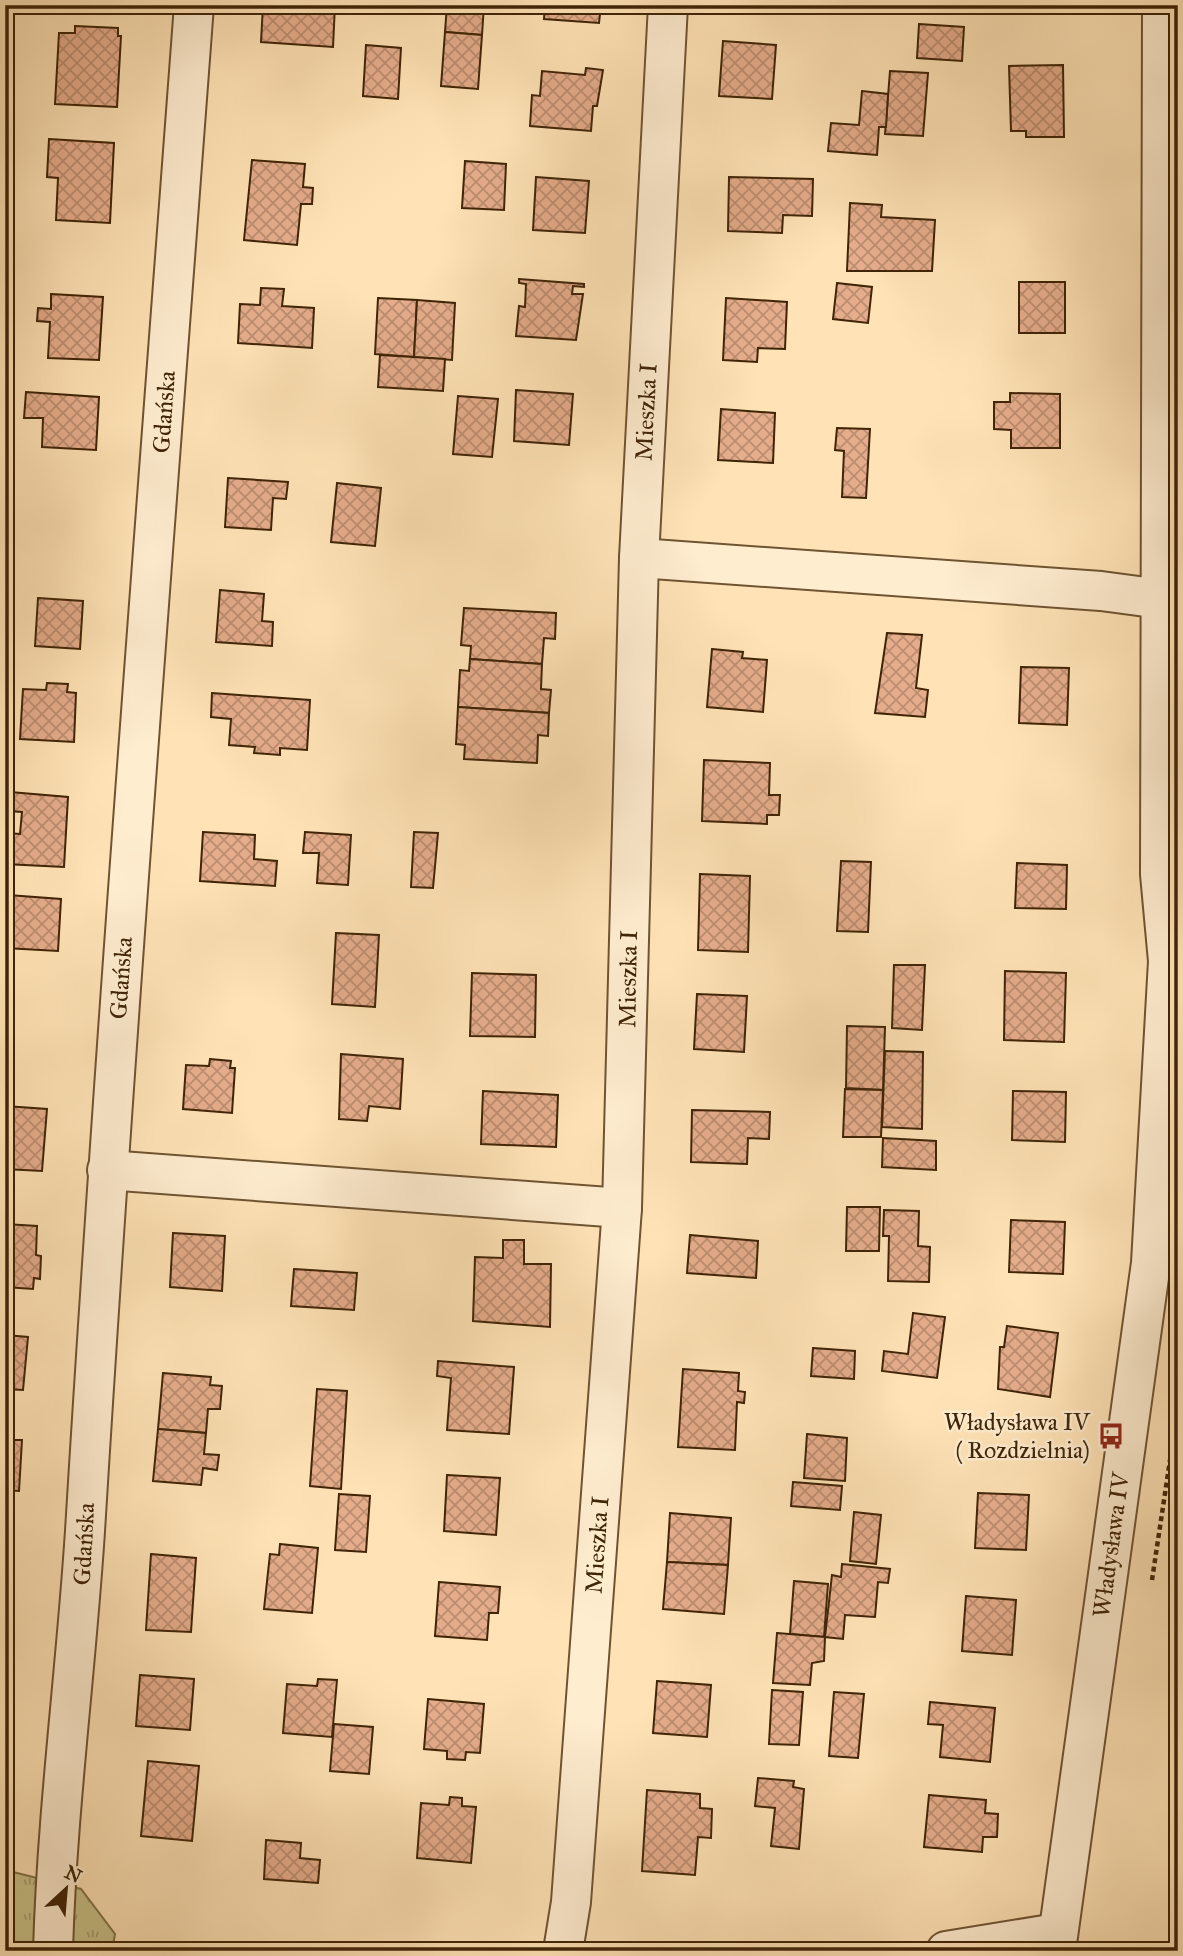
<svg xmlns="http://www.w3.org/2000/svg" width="1183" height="1956" viewBox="0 0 1183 1956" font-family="'IM FELL Great Primer',serif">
  <defs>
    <pattern id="grass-tufts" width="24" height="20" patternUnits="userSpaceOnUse" patternTransform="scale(1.75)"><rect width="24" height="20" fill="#c8c188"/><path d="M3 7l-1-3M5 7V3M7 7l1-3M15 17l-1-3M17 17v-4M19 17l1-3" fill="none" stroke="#a49d6d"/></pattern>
    <pattern id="building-cross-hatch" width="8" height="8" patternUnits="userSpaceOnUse" patternTransform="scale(1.75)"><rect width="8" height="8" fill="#e6ad8c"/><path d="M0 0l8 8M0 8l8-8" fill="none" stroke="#bc8d70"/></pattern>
  </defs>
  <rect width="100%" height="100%" fill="#ffe3b6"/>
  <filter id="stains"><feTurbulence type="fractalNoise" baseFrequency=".00286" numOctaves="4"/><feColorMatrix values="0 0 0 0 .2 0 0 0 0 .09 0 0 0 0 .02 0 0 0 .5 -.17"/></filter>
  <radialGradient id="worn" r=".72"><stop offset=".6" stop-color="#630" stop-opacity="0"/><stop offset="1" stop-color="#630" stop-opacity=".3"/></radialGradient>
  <polygon fill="url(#grass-tufts)" stroke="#847247" stroke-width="2" points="5,1870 81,1889 115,1934 112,1951 5,1951"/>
  <g fill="url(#building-cross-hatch)" stroke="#3f2406" stroke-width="2">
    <polygon points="263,5 335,5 333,47 261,42"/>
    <polygon points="447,5 484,5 482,35 445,32"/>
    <polygon points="545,5 601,5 599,23 544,19"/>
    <polygon points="919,24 964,27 962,61 917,58"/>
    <polygon points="75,26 118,28 118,36 121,36 117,107 55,104 59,33 75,33"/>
    <polygon points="445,32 482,35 478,89 441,86"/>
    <polygon points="723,41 776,45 772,99 719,96"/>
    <polygon points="366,45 401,48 398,99 363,96"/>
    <polygon points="1063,65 1064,137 1026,137 1026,131 1011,131 1009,66"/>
    <polygon points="586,68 603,70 597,106 593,106 591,131 530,126 532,95 540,96 542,71 585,75"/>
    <polygon points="890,71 928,73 923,136 885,134"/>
    <polygon points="862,91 888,94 886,127 879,127 877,155 828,151 831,123 859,125"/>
    <polygon points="49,139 114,143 110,223 56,220 58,178 47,177"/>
    <polygon points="252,160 305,164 303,187 313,188 312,204 301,204 297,245 244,240"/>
    <polygon points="465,161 506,164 504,210 462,208"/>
    <polygon points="536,177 589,181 585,233 533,230"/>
    <polygon points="729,177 813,179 812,216 783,215 782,233 728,231"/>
    <polygon points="850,203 882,205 881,217 935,220 932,271 847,271"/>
    <polygon points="519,279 584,284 584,287 573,286 572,294 583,294 576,340 516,336 519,306 525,307 526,284 519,283"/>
    <rect x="1019" y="282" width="46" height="51"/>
    <polygon points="837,283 872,287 868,323 833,319"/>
    <polygon points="261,288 284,289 282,306 314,308 312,348 238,343 240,304 260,305"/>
    <polygon points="51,294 103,297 99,360 48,358 50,322 37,321 38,308 51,309"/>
    <polygon points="378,298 417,300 414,357 375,354"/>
    <polygon points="726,298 787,302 785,349 758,348 757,362 723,360"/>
    <polygon points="417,300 455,303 452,360 414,357"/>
    <polygon points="380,355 445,359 443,391 378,387"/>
    <polygon points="516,390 573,394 569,445 514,441"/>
    <polygon points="26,392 99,397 96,450 42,447 43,418 24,418"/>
    <polygon points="1010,393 1060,394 1060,448 1011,448 1011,430 994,429 994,402 1010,402"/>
    <polygon points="458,396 498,399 492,457 453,454"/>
    <polygon points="721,409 775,413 773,463 718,460"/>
    <polygon points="837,428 870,429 866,498 842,497 844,451 835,450"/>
    <polygon points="228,478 288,482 286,499 273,498 271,530 225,527"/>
    <polygon points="337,483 381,488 375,546 331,542"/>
    <polygon points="220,590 264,594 262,621 273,622 272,646 216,642"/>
    <polygon points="38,598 83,601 80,649 35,646"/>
    <polygon points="464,608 556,613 555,639 544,638 542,664 470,659 471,646 461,645"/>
    <polygon points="887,633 922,635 916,688 928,690 925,717 875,713"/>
    <polygon points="712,649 743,652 742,658 767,660 763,712 707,707"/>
    <polygon points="470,659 542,664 541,689 551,690 549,713 458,707 460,670 469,671"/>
    <polygon points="1021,667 1069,668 1067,725 1019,723"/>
    <polygon points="47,683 68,684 67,692 76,693 74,742 20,739 23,689 46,690"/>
    <polygon points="212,693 310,700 307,750 280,748 280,755 254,753 255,747 229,745 231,719 211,717"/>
    <polygon points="458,707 549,713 548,736 538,735 537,763 464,759 465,745 456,744"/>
    <polygon points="704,760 770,763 769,795 780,795 779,815 767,815 767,824 702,821"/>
    <polygon points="10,792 68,797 64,867 5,864 7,833 20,834 22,812 9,811"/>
    <polygon points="203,832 255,835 254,859 277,861 275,886 200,881"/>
    <polygon points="305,832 351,835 348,885 317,883 319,853 303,853"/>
    <polygon points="414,832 438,833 433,888 411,887"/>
    <polygon points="841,861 871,862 868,932 837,931"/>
    <polygon points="1017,863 1067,865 1066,909 1015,908"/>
    <polygon points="700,874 750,876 748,952 698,950"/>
    <polygon points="8,895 61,899 58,951 5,948"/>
    <polygon points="336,933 379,935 375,1007 332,1004"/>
    <polygon points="894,965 925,965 922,1030 892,1028"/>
    <polygon points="1005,971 1066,973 1064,1042 1004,1040"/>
    <polygon points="472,973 536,975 535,1037 470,1036"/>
    <polygon points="697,994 747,996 744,1052 694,1049"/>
    <polygon points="847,1026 885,1027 883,1090 846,1088"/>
    <polygon points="885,1051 923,1052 922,1129 882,1127"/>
    <polygon points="341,1054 403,1059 400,1109 369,1106 367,1121 339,1119"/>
    <polygon points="210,1059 231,1061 230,1068 235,1068 232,1113 183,1109 186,1065 209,1066"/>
    <polygon points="845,1089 883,1090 881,1137 843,1137"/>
    <polygon points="483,1091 558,1095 556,1147 481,1144"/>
    <polygon points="1013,1091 1066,1092 1065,1142 1012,1140"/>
    <polygon points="5,1106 47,1109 42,1171 5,1169"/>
    <polygon points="692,1110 770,1112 769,1139 748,1138 747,1164 691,1162"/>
    <polygon points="883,1138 936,1141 936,1170 882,1167"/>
    <polygon points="847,1207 880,1207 879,1251 846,1251"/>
    <polygon points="884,1210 919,1211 918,1246 930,1247 929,1282 888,1281 889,1236 883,1236"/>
    <polygon points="1011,1220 1065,1222 1063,1274 1009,1272"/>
    <polygon points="5,1224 37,1226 36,1255 41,1256 40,1279 34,1278 33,1289 5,1287"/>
    <polygon points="173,1233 225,1236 222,1291 170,1287"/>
    <polygon points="690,1235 758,1241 756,1278 687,1273"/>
    <polygon points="503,1240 524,1240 524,1264 551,1264 550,1327 473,1321 475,1257 503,1258"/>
    <polygon points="294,1269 357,1273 354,1310 291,1306"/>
    <polygon points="913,1313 945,1317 937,1378 882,1371 884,1351 908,1354"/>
    <polygon points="1007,1326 1058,1333 1050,1397 998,1389 1000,1347 1004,1347"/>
    <polygon points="5,1335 28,1337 23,1390 5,1389"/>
    <polygon points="813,1348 855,1351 854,1379 811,1376"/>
    <polygon points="438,1361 514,1367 509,1434 447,1430 451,1378 437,1376"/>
    <polygon points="683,1369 739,1373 738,1391 745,1392 744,1403 737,1402 735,1450 678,1447"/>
    <polygon points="163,1373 211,1377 210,1385 222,1386 220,1409 208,1409 206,1433 158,1429"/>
    <polygon points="317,1389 347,1391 341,1489 310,1486"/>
    <polygon points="158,1429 206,1433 204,1454 219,1455 217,1470 203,1468 201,1485 153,1481"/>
    <polygon points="807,1434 847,1438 845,1481 804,1478"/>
    <polygon points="5,1440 22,1440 19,1491 5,1490"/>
    <polygon points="447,1475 500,1478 496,1535 444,1531"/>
    <polygon points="793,1482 842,1486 840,1510 791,1506"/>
    <polygon points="978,1493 1029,1495 1026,1550 975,1548"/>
    <polygon points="339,1494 370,1496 366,1552 335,1550"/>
    <polygon points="854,1512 881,1515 876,1564 850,1561"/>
    <polygon points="670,1513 731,1518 728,1565 667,1562"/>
    <polygon points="280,1544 318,1548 312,1613 264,1609 270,1554 279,1555"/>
    <polygon points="5,1547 11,1547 8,1611 5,1611"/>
    <polygon points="151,1554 196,1558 191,1632 146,1630"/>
    <polygon points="667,1562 728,1565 724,1614 663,1609"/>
    <polygon points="842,1564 890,1569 888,1583 878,1582 875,1617 845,1615 843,1639 825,1637 832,1575 841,1577"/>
    <polygon points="794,1581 828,1584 824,1637 790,1634"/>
    <polygon points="439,1582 500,1587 498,1613 489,1613 487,1640 435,1636"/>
    <polygon points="966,1596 1016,1600 1012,1655 962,1651"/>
    <polygon points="777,1633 825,1637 824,1661 812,1663 810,1685 773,1683"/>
    <polygon points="140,1675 194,1679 190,1730 136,1726"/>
    <polygon points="318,1679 337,1680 332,1737 283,1733 287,1684 317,1686"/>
    <polygon points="657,1681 711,1685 707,1737 653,1733"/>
    <polygon points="772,1690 803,1692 799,1745 769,1744"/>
    <polygon points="834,1692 864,1694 858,1758 829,1756"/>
    <polygon points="428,1699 484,1704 480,1753 466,1752 465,1760 447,1759 447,1751 424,1749"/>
    <polygon points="930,1702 995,1708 990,1762 940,1757 943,1725 928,1724"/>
    <polygon points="334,1724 373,1727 369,1774 330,1771"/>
    <polygon points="1178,1736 1178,1780 1173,1780"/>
    <polygon points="148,1761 199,1766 192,1841 141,1836"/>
    <polygon points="758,1778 794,1781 793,1787 804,1789 799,1849 771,1846 775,1808 755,1806"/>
    <polygon points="647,1790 700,1794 700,1808 712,1809 711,1838 698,1837 695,1875 642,1871"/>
    <polygon points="929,1795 986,1800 985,1813 998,1814 997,1837 983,1837 982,1852 924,1847"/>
    <polygon points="450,1797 462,1798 462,1806 476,1807 471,1863 417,1858 421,1803 449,1805"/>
    <polygon points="266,1840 301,1843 300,1858 320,1860 318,1883 264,1879"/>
  </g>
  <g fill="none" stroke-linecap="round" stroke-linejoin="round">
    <g stroke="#6f5432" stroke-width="42">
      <g id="minor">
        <polyline points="639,558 1101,591 1161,599"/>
        <polyline points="107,1170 622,1208"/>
        <path d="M53,1951C57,1810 76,1671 85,1531C116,1022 156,514 194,5"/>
        <polyline points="563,1951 571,1902 622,1208 639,558 668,5"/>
        <polyline points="946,1951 1057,1933"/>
      </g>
    </g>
    <g stroke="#6f5432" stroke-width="42">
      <polyline id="tertiary" points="1056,1951 1151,1263 1168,961 1160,874 1162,5"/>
    </g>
    <polyline stroke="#3f2406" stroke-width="4.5" stroke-dasharray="5 3.5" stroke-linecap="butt" points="1152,1580 1178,1407"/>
    <use href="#minor" stroke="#ffedd0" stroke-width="38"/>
    <use href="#tertiary" stroke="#ffedd0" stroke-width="38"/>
  </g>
  <defs>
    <g id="bus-bare" transform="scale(2.1)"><path d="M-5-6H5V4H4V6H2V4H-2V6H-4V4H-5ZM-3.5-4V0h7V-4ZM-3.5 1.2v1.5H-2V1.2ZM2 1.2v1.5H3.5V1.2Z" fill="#8f2418" stroke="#ffedd0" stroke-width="2.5" paint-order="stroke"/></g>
  </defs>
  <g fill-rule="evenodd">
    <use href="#bus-bare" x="1111" y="1436"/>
  </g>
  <g text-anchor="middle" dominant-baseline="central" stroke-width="5" stroke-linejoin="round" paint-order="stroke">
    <g font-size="24" fill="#3f2406" stroke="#ffedd0">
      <text transform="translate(164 412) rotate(-86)">Gdańska</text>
      <text transform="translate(646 412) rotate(-87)">Mieszka I</text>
      <text transform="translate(121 978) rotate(-86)">Gdańska</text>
      <text transform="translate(628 979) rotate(-89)">Mieszka I</text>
      <text transform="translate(84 1544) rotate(-87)">Gdańska</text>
      <text transform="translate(597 1545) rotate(-86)">Mieszka I</text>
      <text transform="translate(1111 1545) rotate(-82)">Władysława IV</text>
    </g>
    <g font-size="24" fill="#3f2406" stroke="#ffedd0" text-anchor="end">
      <text x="1090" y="1422">Władysława IV<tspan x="1090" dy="28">( Rozdzielnia)</tspan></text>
    </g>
  </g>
  <rect width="1183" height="1956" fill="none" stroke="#ffe3b6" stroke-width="28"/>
  <rect x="7" y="7" width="1169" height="1942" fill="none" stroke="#3f2406" stroke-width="3.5"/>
  <rect x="14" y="14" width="1155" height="1928" fill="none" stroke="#3f2406" stroke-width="2"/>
  <g transform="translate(66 1889) rotate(26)" stroke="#ffedd0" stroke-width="5" paint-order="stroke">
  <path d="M0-5L12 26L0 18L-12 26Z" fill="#3f2406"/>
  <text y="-10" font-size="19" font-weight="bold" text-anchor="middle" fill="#3f2406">N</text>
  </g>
  <rect width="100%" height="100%" filter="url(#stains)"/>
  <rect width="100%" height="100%" fill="url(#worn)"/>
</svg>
